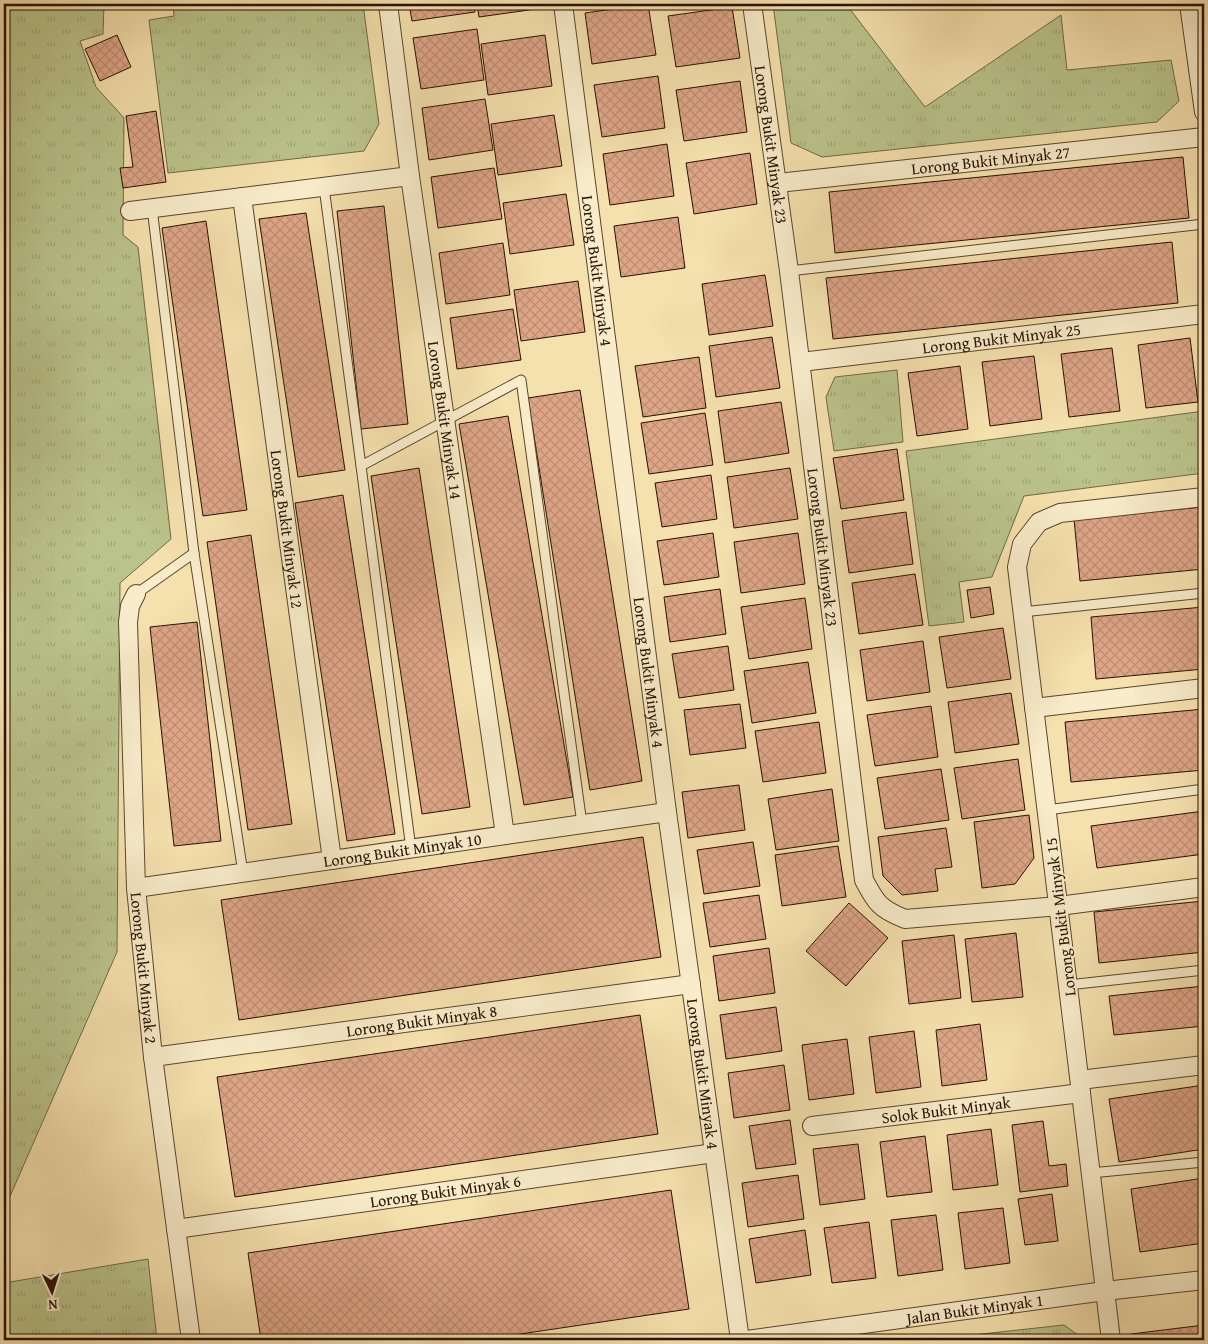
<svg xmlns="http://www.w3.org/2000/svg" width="1208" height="1344" viewBox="0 0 1208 1344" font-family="'Gentium Book Plus',serif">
  <defs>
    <pattern id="grass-tufts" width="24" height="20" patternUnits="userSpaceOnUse" patternTransform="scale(1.25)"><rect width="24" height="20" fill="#bac38b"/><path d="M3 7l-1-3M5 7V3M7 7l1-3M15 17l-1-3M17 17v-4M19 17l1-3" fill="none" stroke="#a0a676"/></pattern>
    <pattern id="building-cross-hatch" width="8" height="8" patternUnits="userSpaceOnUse" patternTransform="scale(1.25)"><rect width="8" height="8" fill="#dea587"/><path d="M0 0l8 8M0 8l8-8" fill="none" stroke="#be8d73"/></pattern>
  </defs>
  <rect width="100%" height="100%" fill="#f5e1ae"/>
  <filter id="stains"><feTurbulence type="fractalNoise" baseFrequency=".004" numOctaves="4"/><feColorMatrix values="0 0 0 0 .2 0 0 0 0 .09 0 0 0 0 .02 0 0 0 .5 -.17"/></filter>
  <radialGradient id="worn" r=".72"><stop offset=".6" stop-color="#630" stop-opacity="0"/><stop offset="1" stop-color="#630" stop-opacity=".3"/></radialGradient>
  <g fill="url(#grass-tufts)" stroke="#716a46">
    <polygon points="4,4 104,4 103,34 80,41 96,87 124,118 123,235 138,247 171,539 120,583 117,952 4,1210 4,863 7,859 4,848"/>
    <polygon points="173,4 363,4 379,124 364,151 168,173 149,20 174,16"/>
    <polygon points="773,4 846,4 925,107 1061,15 1067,70 1171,60 1179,101 1157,122 822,157 791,143"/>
    <polygon points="897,370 903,442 834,451 826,397 835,377"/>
    <polygon points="1204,411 1204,473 1024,496 992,577 959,582 964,622 929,626 906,451"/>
    <polygon points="148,1259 157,1340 4,1340 4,1283"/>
    <polygon points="1064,1325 1085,1340 927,1340"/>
  </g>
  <g fill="url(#building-cross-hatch)" stroke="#281100">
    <polygon points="137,4 167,4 167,5 137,9"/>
    <polygon points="409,4 474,4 475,12 412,21"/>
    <polygon points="477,4 542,4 543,8 479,17"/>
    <polygon points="648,4 656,55 592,64 585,13"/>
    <polygon points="732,7 740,58 676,67 668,16"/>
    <polygon points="477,29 484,80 421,89 413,38"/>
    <polygon points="117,35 131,67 100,81 85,49"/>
    <polygon points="545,35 552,86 488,95 481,44"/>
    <polygon points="658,76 665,128 602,137 594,85"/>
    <polygon points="740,81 747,132 684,141 676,90"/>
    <polygon points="485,99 493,150 429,160 422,108"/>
    <polygon points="156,111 166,182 123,188 120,168 133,167 126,116"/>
    <polygon points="554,115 562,166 498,175 491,124"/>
    <polygon points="667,144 674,196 610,205 603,154"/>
    <polygon points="750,153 757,204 694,214 686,163"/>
    <polygon points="1183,157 1189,218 835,253 829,192"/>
    <polygon points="494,168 502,219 438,228 431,177"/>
    <polygon points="566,194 574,245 510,254 503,203"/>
    <polygon points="384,206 408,424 361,429 337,211"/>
    <polygon points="306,213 345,470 298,477 259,219"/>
    <polygon points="678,217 685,268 621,277 614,226"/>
    <polygon points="206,221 247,510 203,516 162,228"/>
    <polygon points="1172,242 1178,303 833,339 826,278"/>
    <polygon points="503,243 510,295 446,304 439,253"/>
    <polygon points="765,275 773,326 709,335 702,284"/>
    <polygon points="578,281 585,332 521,341 514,290"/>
    <polygon points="513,309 521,360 457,369 450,318"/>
    <polygon points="772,337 780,388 716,397 709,346"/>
    <polygon points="1190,338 1198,402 1146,408 1138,345"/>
    <polygon points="1112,348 1120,411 1069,417 1061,354"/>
    <polygon points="1034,356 1042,419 990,426 982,362"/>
    <polygon points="699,357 706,408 643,417 635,366"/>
    <polygon points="960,366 968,429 917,436 908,373"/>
    <polygon points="580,390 642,781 590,790 528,398"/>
    <polygon points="781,402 789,453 725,463 718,411"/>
    <polygon points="705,413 713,465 649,474 641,423"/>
    <polygon points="508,416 573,797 524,805 459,424"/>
    <polygon points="897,449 904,500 841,509 833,458"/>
    <polygon points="419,468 470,807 422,814 371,476"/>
    <polygon points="790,468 798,519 734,528 727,477"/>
    <polygon points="711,475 717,519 662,527 655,483"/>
    <polygon points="343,495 395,834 347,841 295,503"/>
    <polygon points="1204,507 1204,569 1080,581 1074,519"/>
    <polygon points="906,512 913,564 849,573 842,521"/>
    <polygon points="713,533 719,577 664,585 657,541"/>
    <polygon points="798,533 805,584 741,593 734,542"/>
    <polygon points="251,535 292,824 248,830 207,542"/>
    <polygon points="915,574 923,625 859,634 852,583"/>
    <polygon points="990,587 994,614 971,618 967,590"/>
    <polygon points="720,589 726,634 670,642 664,597"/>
    <polygon points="805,598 812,649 749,659 741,607"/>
    <polygon points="1204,607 1204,669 1096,679 1091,617"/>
    <polygon points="197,622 221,841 174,846 150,627"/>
    <polygon points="1003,628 1011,679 947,688 939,637"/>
    <polygon points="923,641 930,692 867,701 860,650"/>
    <polygon points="728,646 734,690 679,698 672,654"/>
    <polygon points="808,662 816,713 752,723 744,671"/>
    <polygon points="1011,693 1019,744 955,753 948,702"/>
    <polygon points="740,704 746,748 690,755 684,710"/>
    <polygon points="931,706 938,757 875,766 867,715"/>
    <polygon points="1204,709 1204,770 1071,782 1065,722"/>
    <polygon points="819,722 826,773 763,782 755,731"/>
    <polygon points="1018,759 1025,810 962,819 954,768"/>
    <polygon points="941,769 949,820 885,829 877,778"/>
    <polygon points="739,785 745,830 688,838 682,792"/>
    <polygon points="832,789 839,841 776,850 768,799"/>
    <polygon points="1204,811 1204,854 1097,868 1091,826"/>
    <polygon points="1029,815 1034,858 1015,884 982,888 974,822"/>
    <polygon points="946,828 952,867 935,869 938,891 902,895 883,876 878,837"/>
    <polygon points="643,837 661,957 239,1020 221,900"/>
    <polygon points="753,842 760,886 704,894 697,850"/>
    <polygon points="838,846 846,897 782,906 775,855"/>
    <polygon points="759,895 766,939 710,947 703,903"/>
    <polygon points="1204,901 1204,952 1099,963 1094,912"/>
    <polygon points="849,903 888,938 846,986 806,951"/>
    <polygon points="1016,933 1023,997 972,1002 965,939"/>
    <polygon points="954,935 961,998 909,1004 902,941"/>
    <polygon points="769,948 775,993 719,1001 713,956"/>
    <polygon points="1204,986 1204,1026 1114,1035 1109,996"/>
    <polygon points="776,1007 782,1051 726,1059 720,1015"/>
    <polygon points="640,1015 658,1134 235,1197 217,1077"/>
    <polygon points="980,1024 987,1080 942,1086 936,1030"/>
    <polygon points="914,1031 921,1087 876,1093 869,1037"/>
    <polygon points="847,1039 854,1094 809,1100 802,1045"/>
    <polygon points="784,1065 790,1110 734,1118 728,1073"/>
    <polygon points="1204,1085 1204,1149 1119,1162 1109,1099"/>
    <polygon points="790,1120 796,1164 756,1169 749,1126"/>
    <polygon points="1043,1121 1049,1166 1066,1164 1068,1186 1020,1192 1012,1125"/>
    <polygon points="991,1129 998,1185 953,1190 947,1135"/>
    <polygon points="925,1136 932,1192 887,1197 880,1142"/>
    <polygon points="858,1144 865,1199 820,1205 813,1149"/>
    <polygon points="798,1175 804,1219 748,1227 742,1183"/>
    <polygon points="1204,1178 1204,1243 1140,1252 1131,1189"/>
    <polygon points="671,1190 689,1309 480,1340 261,1340 248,1253"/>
    <polygon points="1052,1194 1058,1241 1025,1245 1018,1199"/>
    <polygon points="1003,1208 1010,1263 965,1269 958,1213"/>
    <polygon points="936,1215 943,1270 898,1276 891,1220"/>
    <polygon points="869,1222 876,1278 832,1283 824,1228"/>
    <polygon points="805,1230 811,1275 756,1283 749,1239"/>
    <polygon points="1204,1325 1204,1340 1132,1340 1131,1334"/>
  </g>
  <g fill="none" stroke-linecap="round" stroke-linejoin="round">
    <g stroke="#5b452c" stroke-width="11">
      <g id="lane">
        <polyline points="324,187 361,466 411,849"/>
        <polyline points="152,208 194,553 243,873"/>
        <polyline points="789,271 1204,224"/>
        <polyline points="361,466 521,380 582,824"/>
        <polyline points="136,594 194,553"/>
        <polyline points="1022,612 1204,593"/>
        <polyline points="1047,810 1204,789"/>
        <polyline points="1068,985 1204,970"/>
        <polyline points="1091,1173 1204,1162"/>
      </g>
    </g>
    <g stroke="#5b452c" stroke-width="20">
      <g id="street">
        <path id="s1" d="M388,4L410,176L505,835"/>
        <path id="s2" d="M563,4L667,812L740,1340"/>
        <path id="s3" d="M752,4L789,271L864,880C876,903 880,909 905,919L1059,906L1204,887"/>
        <polyline points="1189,4 1204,112"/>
        <path id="s4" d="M778,183L1204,137"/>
        <path id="s5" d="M242,197L332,860"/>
        <polyline points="130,211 410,176"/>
        <path id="s6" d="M801,362L1204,314"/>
        <path id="s7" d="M136,594L130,606L128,622L136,888L153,1057L191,1340"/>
        <polyline points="1034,708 1204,688"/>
        <path id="s8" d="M136,888L667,812"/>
        <path id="s9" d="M153,1057L691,984"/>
        <polyline points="1080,1080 1204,1065"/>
        <path id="s10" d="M812,1126L1081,1093"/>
        <path id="s11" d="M176,1229L714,1153"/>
        <path id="s12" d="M747,1340L1105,1291L1204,1280"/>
        <polyline points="1111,1340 1017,567 1022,544 1039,522 1060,513 1204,497"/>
      </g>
    </g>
    <use href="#lane" stroke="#f8ecca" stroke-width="9"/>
    <use href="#street" stroke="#f8ecca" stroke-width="18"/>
  </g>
  <g text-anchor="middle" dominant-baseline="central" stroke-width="4" stroke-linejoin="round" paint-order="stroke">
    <g font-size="16" fill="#281100" stroke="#f8ecca">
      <text stroke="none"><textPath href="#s3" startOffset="142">Lorong Bukit Minyak 23</textPath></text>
      <text stroke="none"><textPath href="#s4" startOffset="214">Lorong Bukit Minyak 27</textPath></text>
      <text stroke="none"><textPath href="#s2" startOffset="269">Lorong Bukit Minyak 4</textPath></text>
      <text stroke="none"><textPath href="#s6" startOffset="202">Lorong Bukit Minyak 25</textPath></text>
      <text stroke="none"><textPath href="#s1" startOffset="420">Lorong Bukit Minyak 14</textPath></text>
      <text stroke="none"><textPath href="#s5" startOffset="335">Lorong Bukit Minyak 12</textPath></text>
      <text stroke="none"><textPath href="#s3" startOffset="548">Lorong Bukit Minyak 23</textPath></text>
      <text stroke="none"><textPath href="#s2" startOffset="674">Lorong Bukit Minyak 4</textPath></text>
      <text stroke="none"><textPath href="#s8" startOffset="269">Lorong Bukit Minyak 10</textPath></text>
      <text transform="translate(1060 917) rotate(-97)">Lorong Bukit Minyak 15</text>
      <text stroke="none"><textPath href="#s7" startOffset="376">Lorong Bukit Minyak 2</textPath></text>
      <text stroke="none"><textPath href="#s9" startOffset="271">Lorong Bukit Minyak 8</textPath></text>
      <text stroke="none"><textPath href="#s2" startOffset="1079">Lorong Bukit Minyak 4</textPath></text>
      <text stroke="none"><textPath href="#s10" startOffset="135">Solok Bukit Minyak</textPath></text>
      <text stroke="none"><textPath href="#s11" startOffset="272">Lorong Bukit Minyak 6</textPath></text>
      <text stroke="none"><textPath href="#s12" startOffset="230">Jalan Bukit Minyak 1</textPath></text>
    </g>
  </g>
  <rect width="1208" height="1344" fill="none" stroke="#f5e1ae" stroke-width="20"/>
  <rect x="5" y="5" width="1198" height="1334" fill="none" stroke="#281100" stroke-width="2.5"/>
  <rect x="10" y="10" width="1188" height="1324" fill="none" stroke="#281100"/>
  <g transform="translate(52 1292) rotate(176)" stroke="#f8ecca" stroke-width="4" paint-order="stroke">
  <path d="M0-4L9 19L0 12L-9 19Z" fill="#281100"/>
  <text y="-8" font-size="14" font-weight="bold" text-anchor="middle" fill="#281100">N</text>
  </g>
  <rect width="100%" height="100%" filter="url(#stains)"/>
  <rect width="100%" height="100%" fill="url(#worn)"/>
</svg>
